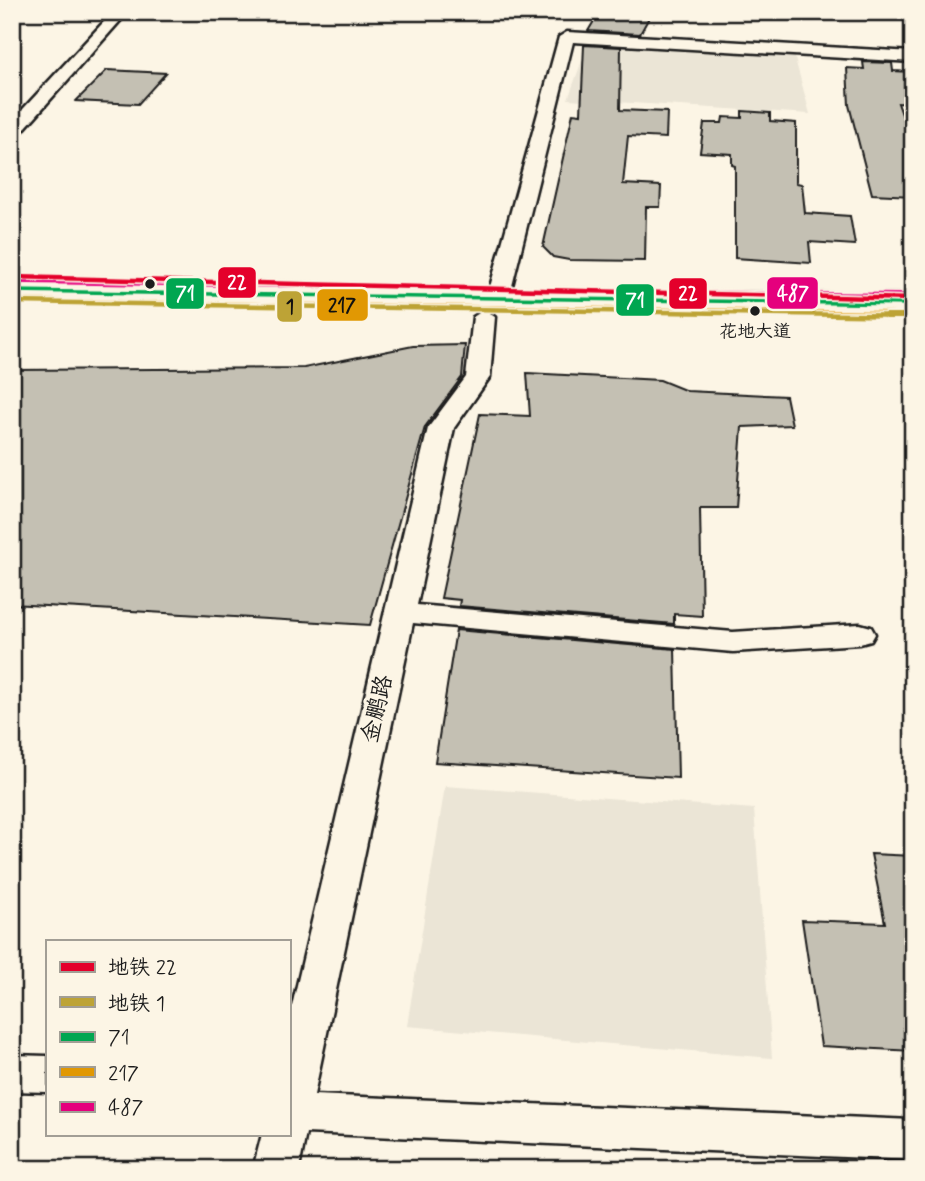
<svg xmlns="http://www.w3.org/2000/svg" width="925" height="1181" viewBox="0 0 925 1181" font-family="Mynerve,'LXGW WenKai TC',sans-serif">
  <rect width="100%" height="100%" fill="#fcf5e5"/>
  <filter id="ink" filterUnits="userSpaceOnUse"><feTurbulence type="fractalNoise" baseFrequency=".0143" numOctaves="2"/><feDisplacementMap in="SourceGraphic" scale="14" xChannelSelector="R" yChannelSelector="G"/><feConvolveMatrix kernelMatrix="1 2 1 2 8 2 1 2 1" color-interpolation-filters="sRGB"/></filter>
  <g filter="url(#ink)">
    <g fill="#ebe5d6">
      <polygon points="588,44 794,55 810,114 568,99"/>
      <polygon points="445,786 754,809 772,1058 407,1026"/>
    </g>
    <g fill="#c4c0b3" stroke="#1c1c1c" stroke-width="2">
      <polygon points="592,12 652,12 640,34 588,31 597,16"/>
      <polygon points="584,45 621,47 620,110 667,112 666,138 628,136 623,184 661,186 660,207 646,207 645,261 569,260 553,257 543,247 573,113 581,114"/>
      <polygon points="863,62 892,63 893,71 913,72 913,104 898,103 913,146 913,196 872,194 849,105 847,68 864,69"/>
      <polygon points="107,70 166,73 138,104 76,101"/>
      <polygon points="742,111 770,113 770,121 796,123 796,183 802,184 805,213 850,216 855,245 809,242 811,263 735,258 735,166 732,165 732,154 700,152 704,123 722,123 723,117 742,118"/>
      <polygon points="465,345 462,377 425,427 370,625 12,604 12,370 304,368 413,346"/>
      <polygon points="527,373 660,380 687,391 786,396 792,425 742,427 736,508 700,508 702,616 674,614 674,624 459,606 460,600 441,598 480,414 530,416"/>
      <polygon points="456,630 675,649 678,778 435,762"/>
      <polygon points="871,854 913,856 913,1051 821,1046 802,920 885,923"/>
    </g>
    <g fill="none" stroke-linecap="round" stroke-linejoin="round">
      <g stroke="#1c1c1c" stroke-width="5">
        <g id="minor">
          <polygon points="113,12 128,12 18,136 12,137 12,121"/>
          <polygon points="567,32 913,52 913,62 573,42 509,298 506,303 490,303 487,298 559,37"/>
          <polygon points="484,310 495,317 490,377 454,428 417,605 733,632 860,624 871,627 875,634 871,641 860,644 733,652 413,623 314,1095 913,1120 913,1160 306,1133 299,1169 253,1169 262,1134 289,1134 289,1019 428,428 466,377 473,317"/>
          <polygon points="12,1055 47,1056 47,1092 12,1091"/>
        </g>
      </g>
      <g stroke="#1c1c1c" stroke-width="6">
        <polygon id="major" points="12,283 913,295 913,313 12,299"/>
      </g>
      <use href="#minor" fill="#fcf5e5" fill-rule="evenodd"/>
      <use href="#major" fill="#fcf5e5" fill-rule="evenodd"/>
      <g stroke="#fcf5e5" stroke-width="7">
        <polyline id="bus-1" points="12,291 913,304"/>
      </g>
      <g stroke="#fcf5e5" stroke-width="7">
        <polyline id="bus-2" points="12,300 913,313"/>
      </g>
      <g stroke="#fcf5e5" stroke-width="7">
        <polyline id="bus-3" points="12,282 913,295"/>
      </g>
      <use href="#bus-1" stroke="#00a651" stroke-width="3.5"/>
      <use href="#bus-2" stroke="#e19803" stroke-width="3.5"/>
      <use href="#bus-3" stroke="#e5007d" stroke-width="3.5"/>
      <g stroke="#fcf5e5" stroke-width="8">
        <polyline id="metro-1" points="12,277 913,299"/>
      </g>
      <g stroke="#fcf5e5" stroke-width="8">
        <polyline id="metro-2-far1" points="12,302 913,316"/>
      </g>
      <g stroke="#fcf5e5" stroke-width="10">
        <polyline id="metro-2" points="886,316 913,316"/>
      </g>
      <use href="#metro-1" stroke="#e4002b" stroke-width="4.5"/>
      <use href="#metro-2-far1" stroke="#bda336" stroke-width="4.5"/>
      <use href="#metro-2" stroke="#bda336" stroke-width="6"/>
    </g>
  </g>
  <g fill="#1c1c1c" stroke="#fcf5e5" stroke-width="2.5">
    <circle cx="150" cy="284" r="6"/>
    <circle cx="755" cy="311" r="6"/>
  </g>
  <g text-anchor="middle" dominant-baseline="central" stroke-width="6" stroke-linejoin="round" paint-order="stroke">
    <g font-size="18" fill="#1c1c1c" stroke="#fcf5e5">
      <text x="755" y="332">花地大道</text>
    </g>
    <g font-size="23" fill="#1c1c1c" stroke="#fcf5e5">
      <text transform="translate(378 709) rotate(-77)">金鹏路</text>
    </g>
  </g>
  <g stroke="#fcf5e5" stroke-width="2.5">
    <rect x="217" y="266" width="40" height="33" rx="7" fill="#e4002b"/>
    <rect x="766" y="276" width="53" height="34" rx="7" fill="#e5007d"/>
    <rect x="165" y="277" width="40" height="33" rx="7" fill="#00a651"/>
    <rect x="668" y="277" width="40" height="33" rx="7" fill="#e4002b"/>
    <rect x="615" y="283" width="40" height="34" rx="7" fill="#00a651"/>
    <rect x="316" y="288" width="53" height="34" rx="7" fill="#e19803"/>
    <rect x="276" y="290" width="27" height="33" rx="7" fill="#bda336"/>
  </g>
  <g font-size="19" text-anchor="middle" font-weight="bold" fill="#fff">
    <text x="237" y="289">22</text>
    <text x="793" y="300">487</text>
    <text x="185" y="300">71</text>
    <text x="688" y="300">22</text>
    <text x="635" y="307">71</text>
  </g>
  <g font-size="19" text-anchor="middle" font-weight="bold" fill="#111">
    <text x="342" y="312">217</text>
    <text x="290" y="313">1</text>
  </g>
  <rect width="925" height="1181" fill="none" stroke="#fcf5e5" stroke-width="42"/>
  <rect x="21" y="21" width="883" height="1139" fill="none" stroke="#1c1c1c" stroke-width="2.5" filter="url(#ink)"/>
  <rect x="46" y="940" width="245" height="196" fill="#fcf5e5" stroke="#a29e95" stroke-width="2"/>
  <rect x="60" y="962" width="35" height="10" fill="#e4002b" stroke="#a29e95" stroke-width="2"/>
  <text x="108" y="974" font-size="21" fill="#1c1c1c">地铁 22</text>
  <rect x="60" y="997" width="35" height="10" fill="#bda336" stroke="#a29e95" stroke-width="2"/>
  <text x="108" y="1010" font-size="21" fill="#1c1c1c">地铁 1</text>
  <rect x="60" y="1032" width="35" height="10" fill="#00a651" stroke="#a29e95" stroke-width="2"/>
  <text x="108" y="1044" font-size="21" fill="#1c1c1c">71</text>
  <rect x="60" y="1067" width="35" height="10" fill="#e19803" stroke="#a29e95" stroke-width="2"/>
  <text x="108" y="1080" font-size="21" fill="#1c1c1c">217</text>
  <rect x="60" y="1102" width="35" height="10" fill="#e5007d" stroke="#a29e95" stroke-width="2"/>
  <text x="108" y="1114" font-size="21" fill="#1c1c1c">487</text>
</svg>
